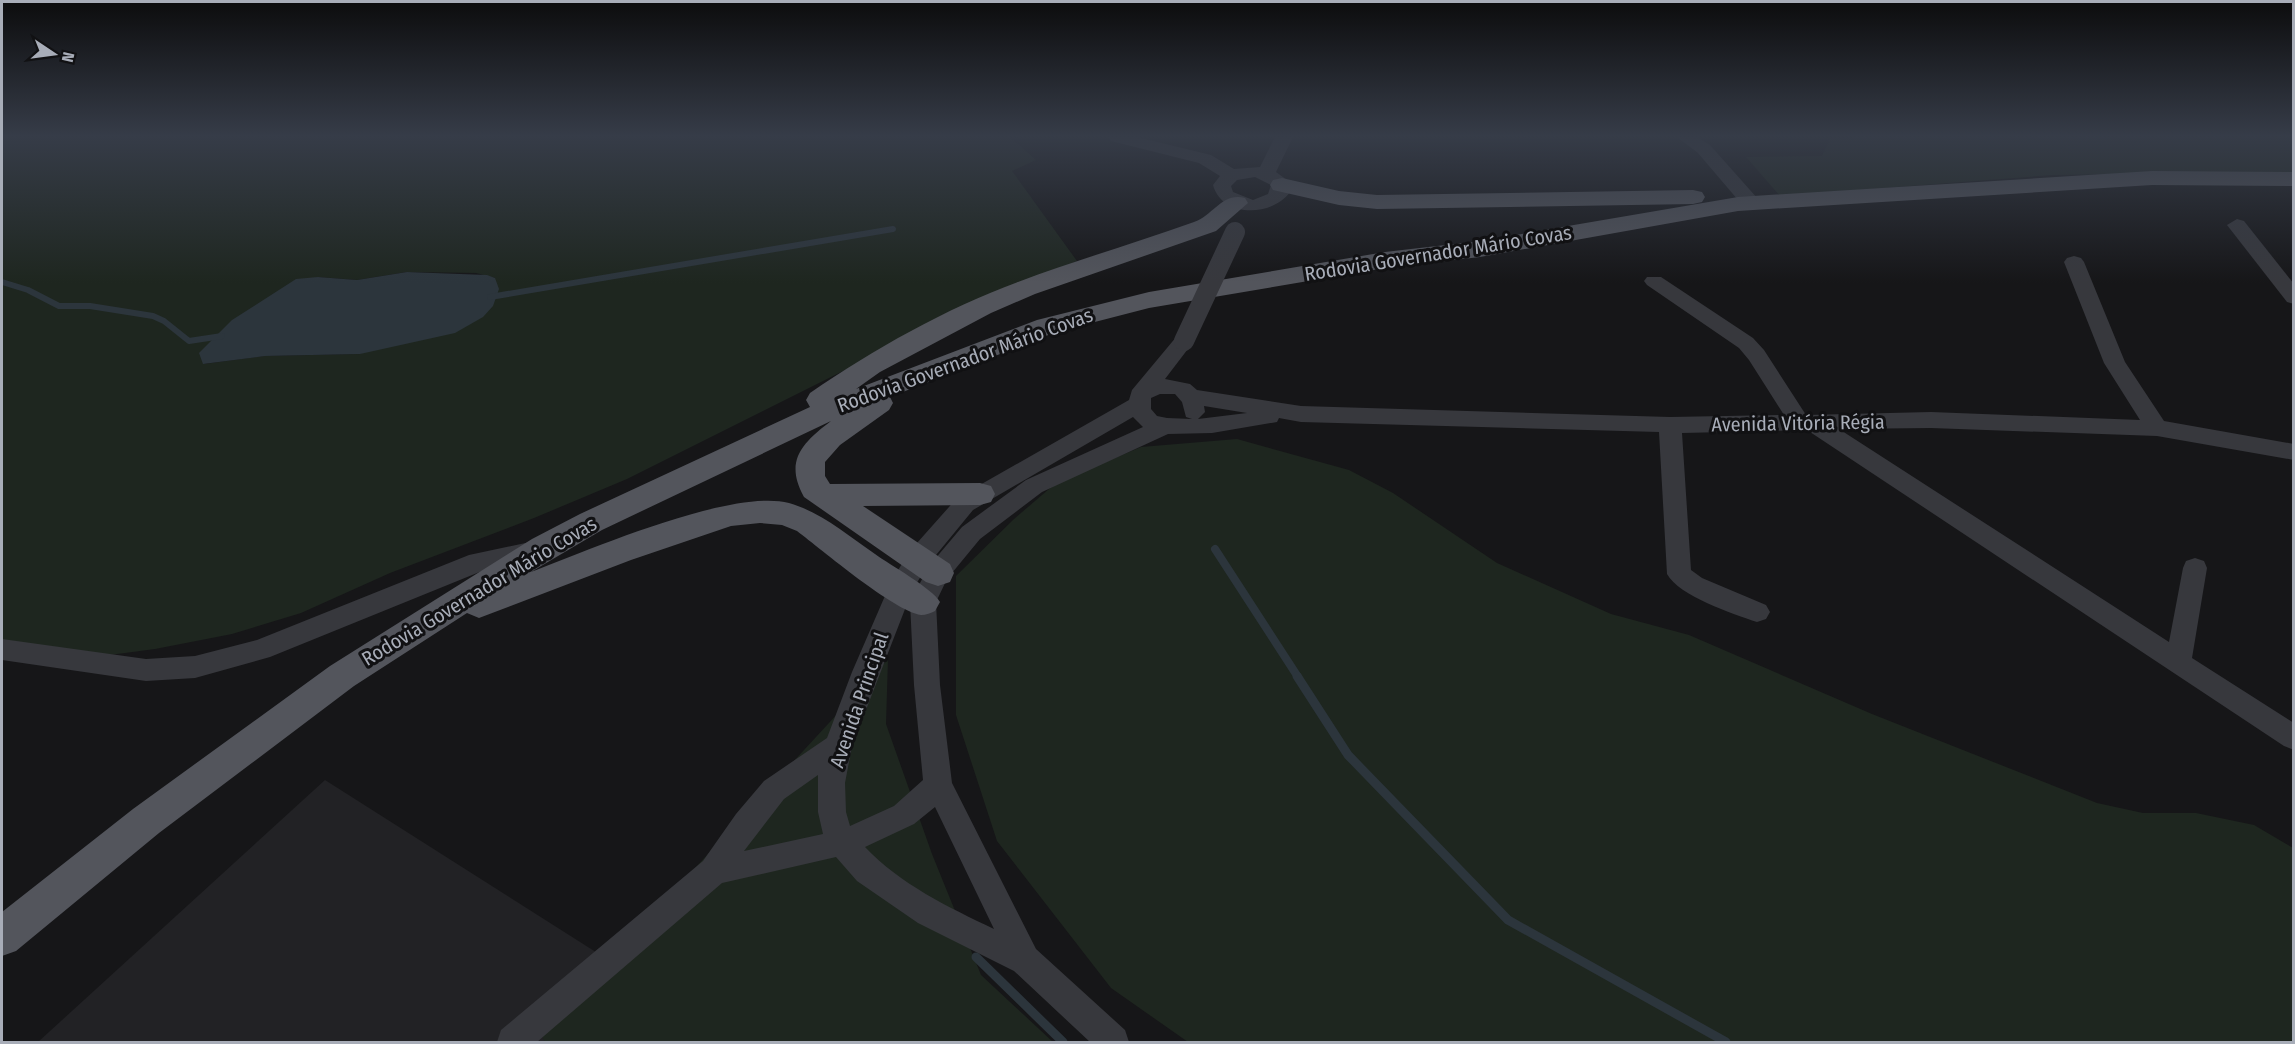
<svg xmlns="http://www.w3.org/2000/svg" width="2295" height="1044" viewBox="0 0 2295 1044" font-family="'Fira Sans Condensed',sans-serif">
  <rect width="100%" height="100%" fill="#161618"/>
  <polygon fill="#222225" points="325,780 621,968 564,1042 38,1042"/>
  <g fill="#1e261f" fill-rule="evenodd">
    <path d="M2,137H1010L1036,160L1012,171L1077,261L961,312L627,479L534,518L390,573L301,613L232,634L155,649L87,658L2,646ZM407,272L476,273L495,278L360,354L264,356L204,364L318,277L357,280Z"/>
    <polygon points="1858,137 2294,137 2293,172 2053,175 1780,196 1746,157 1822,156 1830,139"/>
    <polygon points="1237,439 1349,470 1393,493 1497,563 1611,614 1689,635 1872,714 2097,803 2143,813 2196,813 2254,825 2293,848 2293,1042 1188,1042 1111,988 997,841 956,715 956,576 1014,519 1056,483 1141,447"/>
    <polygon points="888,659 886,724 932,854 981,975 1053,1042 545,1042 541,1035"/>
  </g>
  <polygon fill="#2c353c" points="407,272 487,275 495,278 499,289 493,306 483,317 455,333 360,354 265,356 203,364 199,353 232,320 296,279 318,277 357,280"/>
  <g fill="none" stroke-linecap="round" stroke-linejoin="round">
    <g stroke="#2c353c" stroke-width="6">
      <polyline points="2,282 28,290 59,306 90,306 153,316 164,321 189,341 222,336"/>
      <polyline points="490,297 893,229"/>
    </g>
    <polyline stroke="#2c353c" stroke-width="8" points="1215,549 1298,677"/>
    <g stroke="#2c353c" stroke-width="9">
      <polyline points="1297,676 1348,755 1508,920 1726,1042"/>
      <polyline points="976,957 1063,1042"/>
    </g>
    <g fill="#37383d" fill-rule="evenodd">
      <path d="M1108,137H1137L1211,155L1234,169L1260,167L1275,137H1293L1276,172L1287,180L1290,192C1272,217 1222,218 1213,185L1220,176L1199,163L1111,141ZM1255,177L1271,185L1268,194L1253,200L1233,192L1231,186L1237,180Z"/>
      <polygon points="1677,137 1697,137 1710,145 1758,199 1760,203 1758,207 1744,207 1698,153"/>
      <polygon points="2237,219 2244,221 2294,284 2294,304 2287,302 2227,225"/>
      <path d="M2074,256L2081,258L2084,262L2125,362L2164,421L2294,444V460L2157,436L1931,428L1839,429L2169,642L2183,568L2186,561L2195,558L2204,561L2207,568L2192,658L2294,723V750L2284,746L1807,430L1682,433L1691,570L1702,578L1766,605L1770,612L1766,619L1757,622C1733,614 1679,596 1667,574L1659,432L1301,422L1279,418L1277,422L1212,433L1168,434L1042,492L980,539L947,579L936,602L940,685L952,783L1036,949L1125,1030L1129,1042H1090L1014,971L918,923L857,881L836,857L722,883L537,1042H497L501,1030L703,861L736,814L764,781L827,738L852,672L891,582L909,552L957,498L1129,400L1132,390L1177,336H1191L1194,341L1165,379L1190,384L1197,390L1301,406L1670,417L1784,415L1749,360L1739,348L1647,285L1644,281L1647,277H1661L1753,338L1764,350L1806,415L1931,412L2140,420L2104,363L2064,262L2067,258ZM1160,394H1175L1182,402L1186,417L1192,419L1167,418L1157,416L1151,409V398ZM1204,406L1247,413L1198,419L1205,412ZM1133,417L1143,427L1026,480L962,527L929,566L910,602L914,685L923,780L894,806L850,826L846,812L845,783L852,746L912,591L927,566L973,510ZM818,775V812L823,834L744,851L784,799ZM935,807L994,929C948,907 900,884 865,847L914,824Z"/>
      <polygon points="535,541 544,543 547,550 544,557 482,571 270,657 195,678 146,681 2,660 2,639 146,659 195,656 257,640 469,555"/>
    </g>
    <g fill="#53555c" fill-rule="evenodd">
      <path d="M2152,171L2294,172V186L2152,185L1738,211L1480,257L1385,268L1149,308L1056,332L890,397L893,403L889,410L840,445L825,462V476L830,484L980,483L991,486L995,494L991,502L980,505L863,506L950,564L954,573L950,582L938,586L926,582L804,497C784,461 802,443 831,421L602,530L531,572C589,550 732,488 789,503C821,512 847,535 875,554C890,565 932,588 940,602L935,611C931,613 926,615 921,615C894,611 822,550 797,531L782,525L760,523L731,526L631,560L479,618L467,613L354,686L159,833L16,951L2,956V912L133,809L330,666L532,539L580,514L810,407L806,400L810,393C874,349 945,309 1018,282C1076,260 1136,243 1194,222C1214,215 1222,192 1245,198L1248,203L1216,231L1035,294L991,313L880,372L856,389L1037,320L1149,292L1385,252L1480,241L1738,197Z"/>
      <polygon points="1282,178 1339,191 1377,195 1693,190 1702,192 1705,197 1702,202 1693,204 1377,209 1339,205 1273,190 1270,185 1273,180"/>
    </g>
    <polyline stroke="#37383d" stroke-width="20" points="1184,341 1235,232"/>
  </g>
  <linearGradient id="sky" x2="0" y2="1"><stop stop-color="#0c0c0d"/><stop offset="0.48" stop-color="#363c48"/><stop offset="1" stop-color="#363c48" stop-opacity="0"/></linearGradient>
  <rect width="2295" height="283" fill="url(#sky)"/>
  <g text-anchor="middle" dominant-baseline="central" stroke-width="6" stroke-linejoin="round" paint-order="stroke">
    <g font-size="20" fill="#a8adb8" stroke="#111113">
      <text transform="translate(1438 253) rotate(-9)">Rodovia Governador Mário Covas</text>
      <text transform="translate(965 360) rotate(-20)">Rodovia Governador Mário Covas</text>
      <text transform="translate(1798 423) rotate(-1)">Avenida Vitória Régia</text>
      <text transform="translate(479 591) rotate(-31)">Rodovia Governador Mário Covas</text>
      <text transform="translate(859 700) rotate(-71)">Avenida Principal</text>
    </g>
  </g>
  <rect width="2295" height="1044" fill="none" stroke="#a8adb8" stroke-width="6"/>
  <g transform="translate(54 54) rotate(103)" stroke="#111113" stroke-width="4.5" paint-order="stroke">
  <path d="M0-4.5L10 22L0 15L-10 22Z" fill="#a8adb8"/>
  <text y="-9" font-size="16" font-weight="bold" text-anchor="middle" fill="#a8adb8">N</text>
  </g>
</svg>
